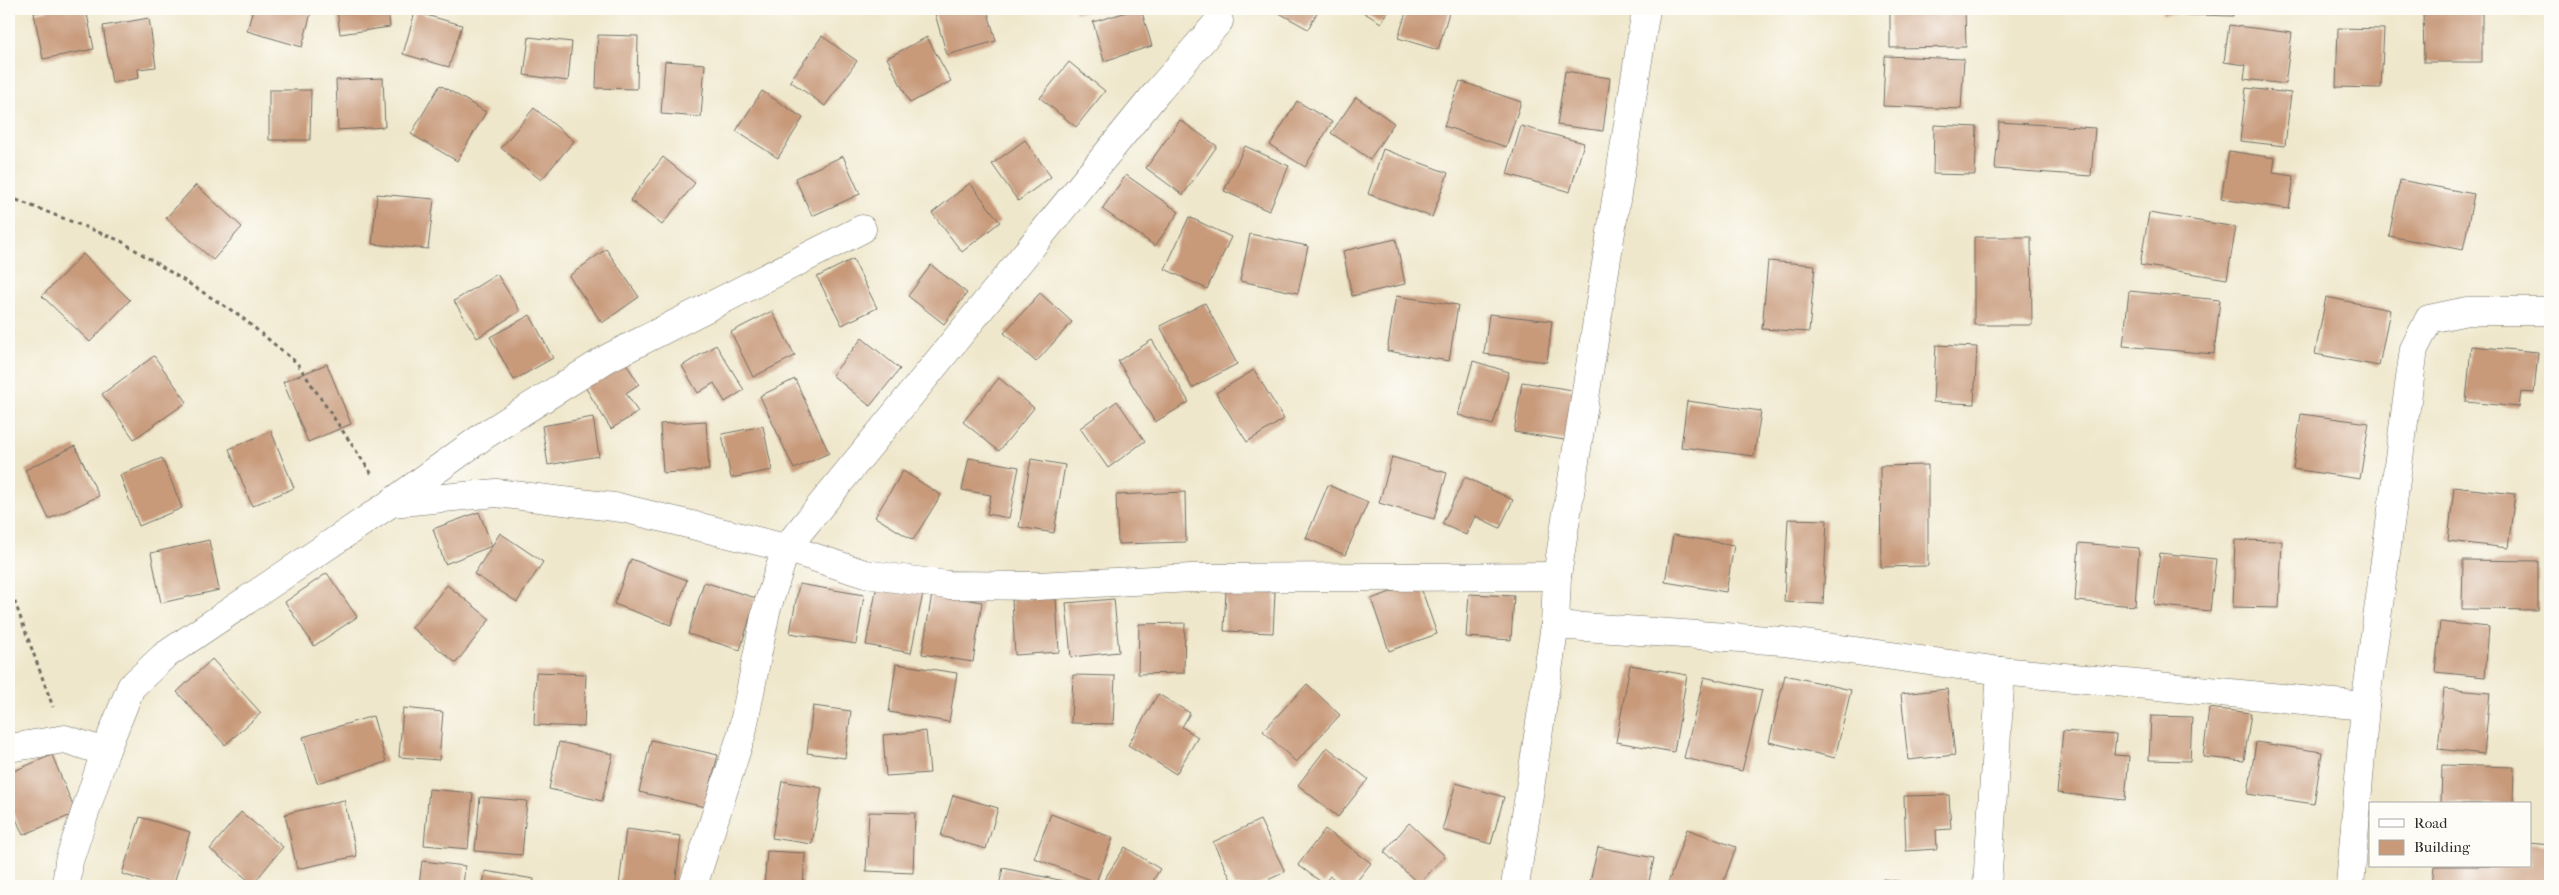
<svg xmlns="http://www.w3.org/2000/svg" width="2559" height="895" viewBox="0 0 2559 895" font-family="'IM FELL French Canon',serif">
  <rect width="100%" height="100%" fill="#fdfcf7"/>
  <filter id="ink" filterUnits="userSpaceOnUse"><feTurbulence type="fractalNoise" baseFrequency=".02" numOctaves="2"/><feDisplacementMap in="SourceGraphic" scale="10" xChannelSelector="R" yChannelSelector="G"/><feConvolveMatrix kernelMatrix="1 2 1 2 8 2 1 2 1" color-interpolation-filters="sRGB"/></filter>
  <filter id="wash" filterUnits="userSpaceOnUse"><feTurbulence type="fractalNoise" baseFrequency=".0096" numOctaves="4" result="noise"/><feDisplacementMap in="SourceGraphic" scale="20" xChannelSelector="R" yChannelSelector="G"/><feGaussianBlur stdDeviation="1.12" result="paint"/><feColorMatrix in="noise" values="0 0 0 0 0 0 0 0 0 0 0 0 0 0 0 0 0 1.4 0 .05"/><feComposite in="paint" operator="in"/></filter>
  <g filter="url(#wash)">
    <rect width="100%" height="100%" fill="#efe7cb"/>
    <g id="blocks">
      <g fill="#c89a7a">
        <polygon points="54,9 86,9 94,49 43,59 34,13"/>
        <polygon points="253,9 312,9 302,47 247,31"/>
        <polygon points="337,9 388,9 390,27 340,34"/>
        <polygon points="955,9 987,9 996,41 947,55 935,14"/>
        <polygon points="1075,9 1103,9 1103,10 1075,13"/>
        <polygon points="1137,9 1141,9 1152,46 1104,61 1093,22"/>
        <polygon points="1272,9 1319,9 1308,29"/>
        <polygon points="1358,9 1390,9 1381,23"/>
        <polygon points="1407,9 1450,9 1438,50 1398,38"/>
        <polygon points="1890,9 1965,9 1966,47 1890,48"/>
        <polygon points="2162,9 2233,9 2233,16 2162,14"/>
        <polygon points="2423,9 2482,9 2482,62 2424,62"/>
        <polygon points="415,12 462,25 449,67 403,54"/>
        <polygon points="149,18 156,67 138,69 139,78 112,83 103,26"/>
        <polygon points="2229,25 2292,33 2285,84 2244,79 2246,65 2224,62"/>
        <polygon points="2338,28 2384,29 2381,88 2336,87"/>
        <polygon points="598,35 638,36 637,89 596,88"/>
        <polygon points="822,36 857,61 825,106 790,81"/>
        <polygon points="529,37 572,42 568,81 524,75"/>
        <polygon points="927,37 951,81 910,103 887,58"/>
        <polygon points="1885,56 1964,59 1961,109 1883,106"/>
        <polygon points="665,61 705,64 701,117 661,114"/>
        <polygon points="1069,62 1105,91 1076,127 1040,98"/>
        <polygon points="1565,71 1610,78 1603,131 1557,125"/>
        <polygon points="383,78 385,127 338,130 336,80"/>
        <polygon points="1460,81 1521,102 1506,147 1444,126"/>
        <polygon points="440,85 486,112 457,161 411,134"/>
        <polygon points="2246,88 2291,93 2285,146 2240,141"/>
        <polygon points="269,90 311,90 310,140 269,140"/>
        <polygon points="762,91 803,118 778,158 736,131"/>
        <polygon points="1356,97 1394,123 1370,159 1331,133"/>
        <polygon points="1297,101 1332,122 1305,167 1270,145"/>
        <polygon points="534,108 574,141 541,180 501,148"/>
        <polygon points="1180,120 1217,146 1183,195 1146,168"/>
        <polygon points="1999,122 2095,128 2091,176 1995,169"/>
        <polygon points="1934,125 1977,127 1975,175 1933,174"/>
        <polygon points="1521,126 1584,143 1570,192 1507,174"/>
        <polygon points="1025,140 1051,177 1018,201 992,164"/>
        <polygon points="1245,146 1289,166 1269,211 1224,191"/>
        <polygon points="1383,149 1448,173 1432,217 1368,194"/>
        <polygon points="2229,151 2275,158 2273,173 2294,176 2289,209 2221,199"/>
        <polygon points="843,156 860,194 812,216 795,178"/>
        <polygon points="663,157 695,183 662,225 630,200"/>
        <polygon points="1126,175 1179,212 1155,246 1102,209"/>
        <polygon points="2400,180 2474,194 2463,250 2389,236"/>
        <polygon points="970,183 1000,222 962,252 932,213"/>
        <polygon points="196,185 242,227 213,260 166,218"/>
        <polygon points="377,194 434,199 428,249 372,244"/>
        <polygon points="2149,213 2236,227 2227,279 2140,265"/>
        <polygon points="1189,217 1231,237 1207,289 1165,269"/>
        <polygon points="1250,234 1308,246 1298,293 1240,281"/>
        <polygon points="1974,237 2031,237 2032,325 1974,325"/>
        <polygon points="1396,239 1405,284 1352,296 1343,251"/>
        <polygon points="606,249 639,297 602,323 569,276"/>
        <polygon points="83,254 130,300 90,342 42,296"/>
        <polygon points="853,259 877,308 842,325 817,277"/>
        <polygon points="1768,261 1815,265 1809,332 1762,329"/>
        <polygon points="931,265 967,293 944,324 908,296"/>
        <polygon points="497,274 520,311 477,338 454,301"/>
        <polygon points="2129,291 2220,300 2214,354 2123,346"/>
        <polygon points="1040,293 1072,322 1036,362 1004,333"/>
        <polygon points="1396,296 1458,305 1449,361 1387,351"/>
        <polygon points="2326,297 2390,310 2379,366 2315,354"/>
        <polygon points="1205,303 1237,364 1192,388 1160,326"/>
        <polygon points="772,311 795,356 753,377 731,332"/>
        <polygon points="1489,314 1552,321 1547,362 1484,354"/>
        <polygon points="530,315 553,358 514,380 490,337"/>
        <polygon points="862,338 900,369 870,406 832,375"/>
        <polygon points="1152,340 1189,402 1155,422 1118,361"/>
        <polygon points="716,345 744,390 725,402 714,383 698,393 682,366"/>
        <polygon points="1936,345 1977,347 1974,404 1933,402"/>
        <polygon points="2471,346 2538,352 2534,393 2521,392 2519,407 2466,402"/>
        <polygon points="154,356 187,402 134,439 102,394"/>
        <polygon points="1473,361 1509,372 1493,425 1458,415"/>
        <polygon points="625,362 639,384 626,393 638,412 611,429 585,387"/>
        <polygon points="327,364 351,424 308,442 283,382"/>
        <polygon points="1254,370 1284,419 1247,442 1216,393"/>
        <polygon points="999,378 1034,408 999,451 963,422"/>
        <polygon points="795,379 829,453 794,469 760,396"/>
        <polygon points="1522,382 1579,391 1571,441 1514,432"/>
        <polygon points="1117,401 1145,441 1108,468 1080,428"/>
        <polygon points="1687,401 1761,411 1754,456 1681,447"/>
        <polygon points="2301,414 2369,423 2360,479 2293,469"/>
        <polygon points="593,417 599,456 548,465 542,426"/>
        <polygon points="706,421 709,470 663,473 660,424"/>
        <polygon points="763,426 772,470 731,478 722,434"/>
        <polygon points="271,431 294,488 252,506 229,449"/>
        <polygon points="75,446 99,496 49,519 25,470"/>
        <polygon points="1392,457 1447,473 1434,519 1379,503"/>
        <polygon points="162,458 182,508 139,526 120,475"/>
        <polygon points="969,458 1019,467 1009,518 987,514 991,495 962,490"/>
        <polygon points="1031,459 1065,465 1054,533 1019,527"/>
        <polygon points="1928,465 1928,566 1881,567 1880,466"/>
        <polygon points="903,471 941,495 913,540 875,517"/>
        <polygon points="1465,477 1513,500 1500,528 1475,516 1466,535 1442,524"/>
        <polygon points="1328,485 1368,502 1345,555 1306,538"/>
        <polygon points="2454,487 2515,494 2508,548 2448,541"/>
        <polygon points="1185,492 1186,542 1118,544 1116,495"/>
        <polygon points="479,512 492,546 500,533 543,562 517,602 474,574 492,546 445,564 433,529"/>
        <polygon points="1788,519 1827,520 1823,604 1784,602"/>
        <polygon points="1673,535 1734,545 1726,592 1665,582"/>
        <polygon points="209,540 219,590 161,603 151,553"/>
        <polygon points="2235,540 2282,541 2279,608 2233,607"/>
        <polygon points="2079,543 2139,548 2135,606 2075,601"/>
        <polygon points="2160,553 2216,559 2210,611 2154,605"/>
        <polygon points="631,559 687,580 671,625 614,604"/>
        <polygon points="2463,560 2538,561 2538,610 2462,609"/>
        <polygon points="327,573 357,617 314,646 285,602"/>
        <polygon points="704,582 756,598 740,650 688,634"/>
        <polygon points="1419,582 1437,634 1389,651 1371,599"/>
        <polygon points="799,584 864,595 856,644 790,633"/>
        <polygon points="447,585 490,619 456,663 412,628"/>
        <polygon points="877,585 923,593 911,653 866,645"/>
        <polygon points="1226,590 1275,592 1273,633 1224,631"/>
        <polygon points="932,594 982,602 973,662 922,654"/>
        <polygon points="1469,594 1514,596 1511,640 1466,637"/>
        <polygon points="1056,597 1059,652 1015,655 1012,600"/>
        <polygon points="1114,599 1119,652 1071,657 1066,603"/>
        <polygon points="2440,622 2489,627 2485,677 2435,672"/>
        <polygon points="1185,623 1184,673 1138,674 1139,624"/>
        <polygon points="212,659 261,713 225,745 177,692"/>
        <polygon points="896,664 957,673 949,722 889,712"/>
        <polygon points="1630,665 1687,675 1674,752 1616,742"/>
        <polygon points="536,672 586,674 584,727 534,725"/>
        <polygon points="1073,675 1115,676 1113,724 1071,723"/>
        <polygon points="1785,675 1851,690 1835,758 1769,742"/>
        <polygon points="1704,677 1762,690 1742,771 1684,758"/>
        <polygon points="1307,684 1340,715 1296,762 1263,731"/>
        <polygon points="1947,689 1955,755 1908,760 1901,694"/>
        <polygon points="2444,689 2490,693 2484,754 2438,749"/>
        <polygon points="1158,694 1190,713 1182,727 1198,737 1176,774 1128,745"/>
        <polygon points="813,706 851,711 845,758 807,753"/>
        <polygon points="403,708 443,712 439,760 399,757"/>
        <polygon points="2209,708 2251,713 2244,761 2203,757"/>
        <polygon points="373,716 386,762 317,783 303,737"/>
        <polygon points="2151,716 2192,717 2190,761 2149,760"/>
        <polygon points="926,731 930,773 886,776 883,735"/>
        <polygon points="2063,731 2116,735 2114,755 2129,756 2125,800 2057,793"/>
        <polygon points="651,740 718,755 705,807 639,792"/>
        <polygon points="559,742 613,754 602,801 549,789"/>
        <polygon points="2256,742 2322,752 2314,804 2248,794"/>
        <polygon points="1327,747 1368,779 1338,817 1298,785"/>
        <polygon points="52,755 76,813 23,835 14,814 9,816 9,773"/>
        <polygon points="2442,765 2514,767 2513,804 2441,804"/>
        <polygon points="782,781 822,788 812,844 772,838"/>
        <polygon points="1456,783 1504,797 1491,844 1442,830"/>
        <polygon points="429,789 473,793 468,849 424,845"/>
        <polygon points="953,795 998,808 986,849 941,836"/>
        <polygon points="1949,795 1951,829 1936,830 1937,849 1906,851 1904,796"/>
        <polygon points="480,797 527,801 522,855 475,851"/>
        <polygon points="344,800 357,856 297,869 285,814"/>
        <polygon points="241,812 283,847 253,884 210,849"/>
        <polygon points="869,812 915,813 913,873 866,871"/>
        <polygon points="1051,814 1113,838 1096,882 1034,858"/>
        <polygon points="140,817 190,832 173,886 161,886 122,874"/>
        <polygon points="1260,820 1285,872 1255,886 1234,886 1213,842"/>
        <polygon points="1409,823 1445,856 1419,884 1384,852"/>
        <polygon points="626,829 681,836 675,886 619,886"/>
        <polygon points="1325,829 1371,863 1353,886 1343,886 1330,876 1324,884 1298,865"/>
        <polygon points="1687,829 1736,847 1722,886 1667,886"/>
        <polygon points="2530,843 2550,845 2546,886 2432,886 2434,866 2530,866"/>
        <polygon points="1125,847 1160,869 1150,886 1100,886"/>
        <polygon points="1598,847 1654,858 1648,886 1589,886"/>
        <polygon points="767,851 805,853 803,886 764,886"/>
        <polygon points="422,861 465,866 463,886 419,886"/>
        <polygon points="1003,868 1073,883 1073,886 999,886"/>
        <polygon points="485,871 534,879 533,886 483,886"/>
        <polygon points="1883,879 1924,885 1924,886 1881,886"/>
      </g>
    </g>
  </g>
  <g filter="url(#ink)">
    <use href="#blocks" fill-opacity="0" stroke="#706d63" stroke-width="1"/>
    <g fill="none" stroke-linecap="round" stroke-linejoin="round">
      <g stroke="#706d63" stroke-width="29">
        <g id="minor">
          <polyline points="392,502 485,435 608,358 862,229"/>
          <polyline points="1555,625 1783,641 2001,671 2365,706"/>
          <polyline points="9,748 65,739 105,752"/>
          <polyline points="66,886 69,861 105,752 131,687 164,656 391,503 496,493 622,508 786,548 865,574 947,585 1037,586 1192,578 1557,576"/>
          <polyline points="693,886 742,733 766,611 786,548 1158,91 1219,21"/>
          <polyline points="1515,886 1555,625 1557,576 1646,9"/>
          <polyline points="1987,886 2001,671"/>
          <polyline points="2350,886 2365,706 2414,349 2429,319 2467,311 2550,311"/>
        </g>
      </g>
      <g stroke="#706d63" stroke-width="3" stroke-dasharray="4 4" stroke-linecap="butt">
        <polyline points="9,197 121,241 239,315 297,363 373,476"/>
        <polyline points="9,586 53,707"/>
      </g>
      <use href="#minor" stroke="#fff" stroke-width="28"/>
    </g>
  </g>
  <rect width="2559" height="895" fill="none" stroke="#fdfcf7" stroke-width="30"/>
  <rect x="2369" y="802" width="162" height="65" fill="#fdfcf7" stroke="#a9a8a5"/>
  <rect x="2379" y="819" width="25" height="8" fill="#ffffff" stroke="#a9a8a5"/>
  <text x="2414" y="828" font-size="15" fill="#2b2b2b">Road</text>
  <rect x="2379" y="840" width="25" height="15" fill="#c89a7a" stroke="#a9a8a5"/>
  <text x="2414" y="852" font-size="15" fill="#2b2b2b">Building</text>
</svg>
